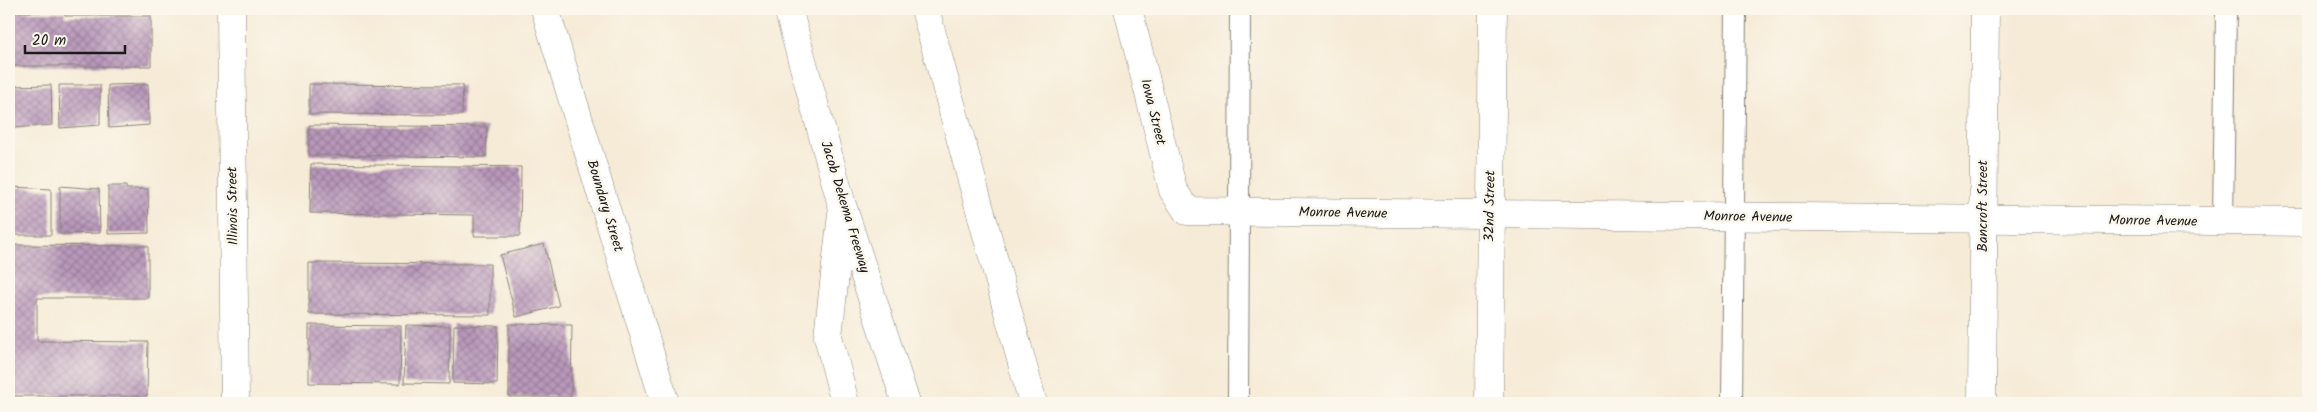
<svg xmlns="http://www.w3.org/2000/svg" width="2317" height="412" viewBox="0 0 2317 412" font-family="Kalam,sans-serif">
  <defs>
    <pattern id="building-cross-hatch" width="8" height="8" patternUnits="userSpaceOnUse" patternTransform="scale(1.25)"><rect width="8" height="8" fill="#b998bb"/><path d="M0 0l8 8M0 8l8-8" fill="none" stroke="#967b97"/></pattern>
  </defs>
  <rect width="100%" height="100%" fill="#fbf7ec"/>
  <filter id="ink" filterUnits="userSpaceOnUse"><feTurbulence type="fractalNoise" baseFrequency=".02" numOctaves="2"/><feDisplacementMap in="SourceGraphic" scale="10" xChannelSelector="R" yChannelSelector="G"/><feConvolveMatrix kernelMatrix="1 2 1 2 8 2 1 2 1" color-interpolation-filters="sRGB"/></filter>
  <filter id="wash" filterUnits="userSpaceOnUse"><feTurbulence type="fractalNoise" baseFrequency=".0096" numOctaves="4" result="noise"/><feDisplacementMap in="SourceGraphic" scale="20" xChannelSelector="R" yChannelSelector="G"/><feGaussianBlur stdDeviation="1.12" result="paint"/><feColorMatrix in="noise" values="0 0 0 0 0 0 0 0 0 0 0 0 0 0 0 0 0 1.4 0 .05"/><feComposite in="paint" operator="in"/></filter>
  <g filter="url(#wash)">
    <rect width="100%" height="100%" fill="#f6ebd7"/>
    <g id="blocks">
      <g fill="url(#building-cross-hatch)">
        <polygon points="12,12 65,12 65,16 151,16 151,66 12,66"/>
        <polygon points="148,84 149,125 109,128 108,85"/>
        <polygon points="309,84 463,85 462,115 309,114"/>
        <polygon points="51,85 52,125 12,128 11,86"/>
        <polygon points="59,85 100,85 100,125 60,128"/>
        <polygon points="309,125 487,127 486,157 309,155"/>
        <polygon points="311,164 521,167 520,236 474,236 474,215 310,213"/>
        <polygon points="60,186 99,189 100,233 60,234"/>
        <polygon points="108,186 126,186 126,189 148,189 149,233 108,234"/>
        <polygon points="12,187 51,189 51,235 12,235"/>
        <polygon points="544,244 559,306 516,317 500,255"/>
        <polygon points="9,245 148,246 148,298 37,298 37,341 148,342 147,396 9,396"/>
        <polygon points="309,263 490,264 490,315 309,314"/>
        <polygon points="509,324 572,325 571,397 509,397"/>
        <polygon points="309,325 401,326 400,384 309,383"/>
        <polygon points="406,325 450,326 449,384 404,383"/>
        <polygon points="454,325 498,326 497,384 453,383"/>
      </g>
    </g>
  </g>
  <g filter="url(#ink)">
    <use href="#blocks" fill-opacity="0" stroke="#89847a" stroke-width="1"/>
    <g fill="none" stroke-linecap="round" stroke-linejoin="round">
      <g stroke="#89847a" stroke-width="22">
        <g id="lane">
          <polyline points="2223,221 2226,9"/>
          <polyline points="1238,403 1240,9"/>
          <polyline points="1732,403 1736,9"/>
        </g>
      </g>
      <g stroke="#89847a" stroke-width="29">
        <g id="street">
          <polyline points="231,9 235,403"/>
          <polyline points="545,9 665,403"/>
          <polyline points="1128,9 1173,190 1187,211 2308,222"/>
          <polyline points="1982,403 1985,9"/>
        </g>
      </g>
      <g stroke="#89847a" stroke-width="29">
        <polyline id="secondary" points="1489,403 1493,9"/>
      </g>
      <g stroke="#89847a" stroke-width="29">
        <g id="highway">
          <polyline points="788,9 842,205 906,403"/>
          <polyline points="925,9 1033,403"/>
          <polyline points="842,214 828,336 845,403"/>
        </g>
      </g>
      <use href="#lane" stroke="#fff" stroke-width="20"/>
      <use href="#street" stroke="#fff" stroke-width="28"/>
      <use href="#secondary" stroke="#fff" stroke-width="28"/>
      <use href="#highway" stroke="#fff" stroke-width="28"/>
    </g>
  </g>
  <g text-anchor="middle" dominant-baseline="central" stroke-width="5" stroke-linejoin="round" paint-order="stroke">
    <g font-size="14" fill="#1c1c1c" stroke="#fbf7ec">
      <text transform="translate(1153 112) rotate(76)">Iowa Street</text>
      <text transform="translate(233 206) rotate(-91)">Illinois Street</text>
      <text transform="translate(605 206) rotate(73)">Boundary Street</text>
      <text transform="translate(1490 206) rotate(-89)">32nd Street</text>
      <text transform="translate(1983 206) rotate(-90)">Bancroft Street</text>
      <text transform="translate(845 207) rotate(73)">Jacob Dekema Freeway</text>
      <text transform="translate(1343 213) rotate(1)">Monroe Avenue</text>
      <text transform="translate(1748 217) rotate(1)">Monroe Avenue</text>
      <text transform="translate(2153 221) rotate(1)">Monroe Avenue</text>
    </g>
  </g>
  <rect width="2317" height="412" fill="none" stroke="#fbf7ec" stroke-width="30"/>
  <path d="M25 45v8h100v-8" fill="none" stroke="#1c1c1c" stroke-width="2.5"/>
  <text x="32" y="45" font-size="15" fill="#1c1c1c" stroke="#fbf7ec" stroke-width="4" paint-order="stroke">20 m</text>
</svg>
